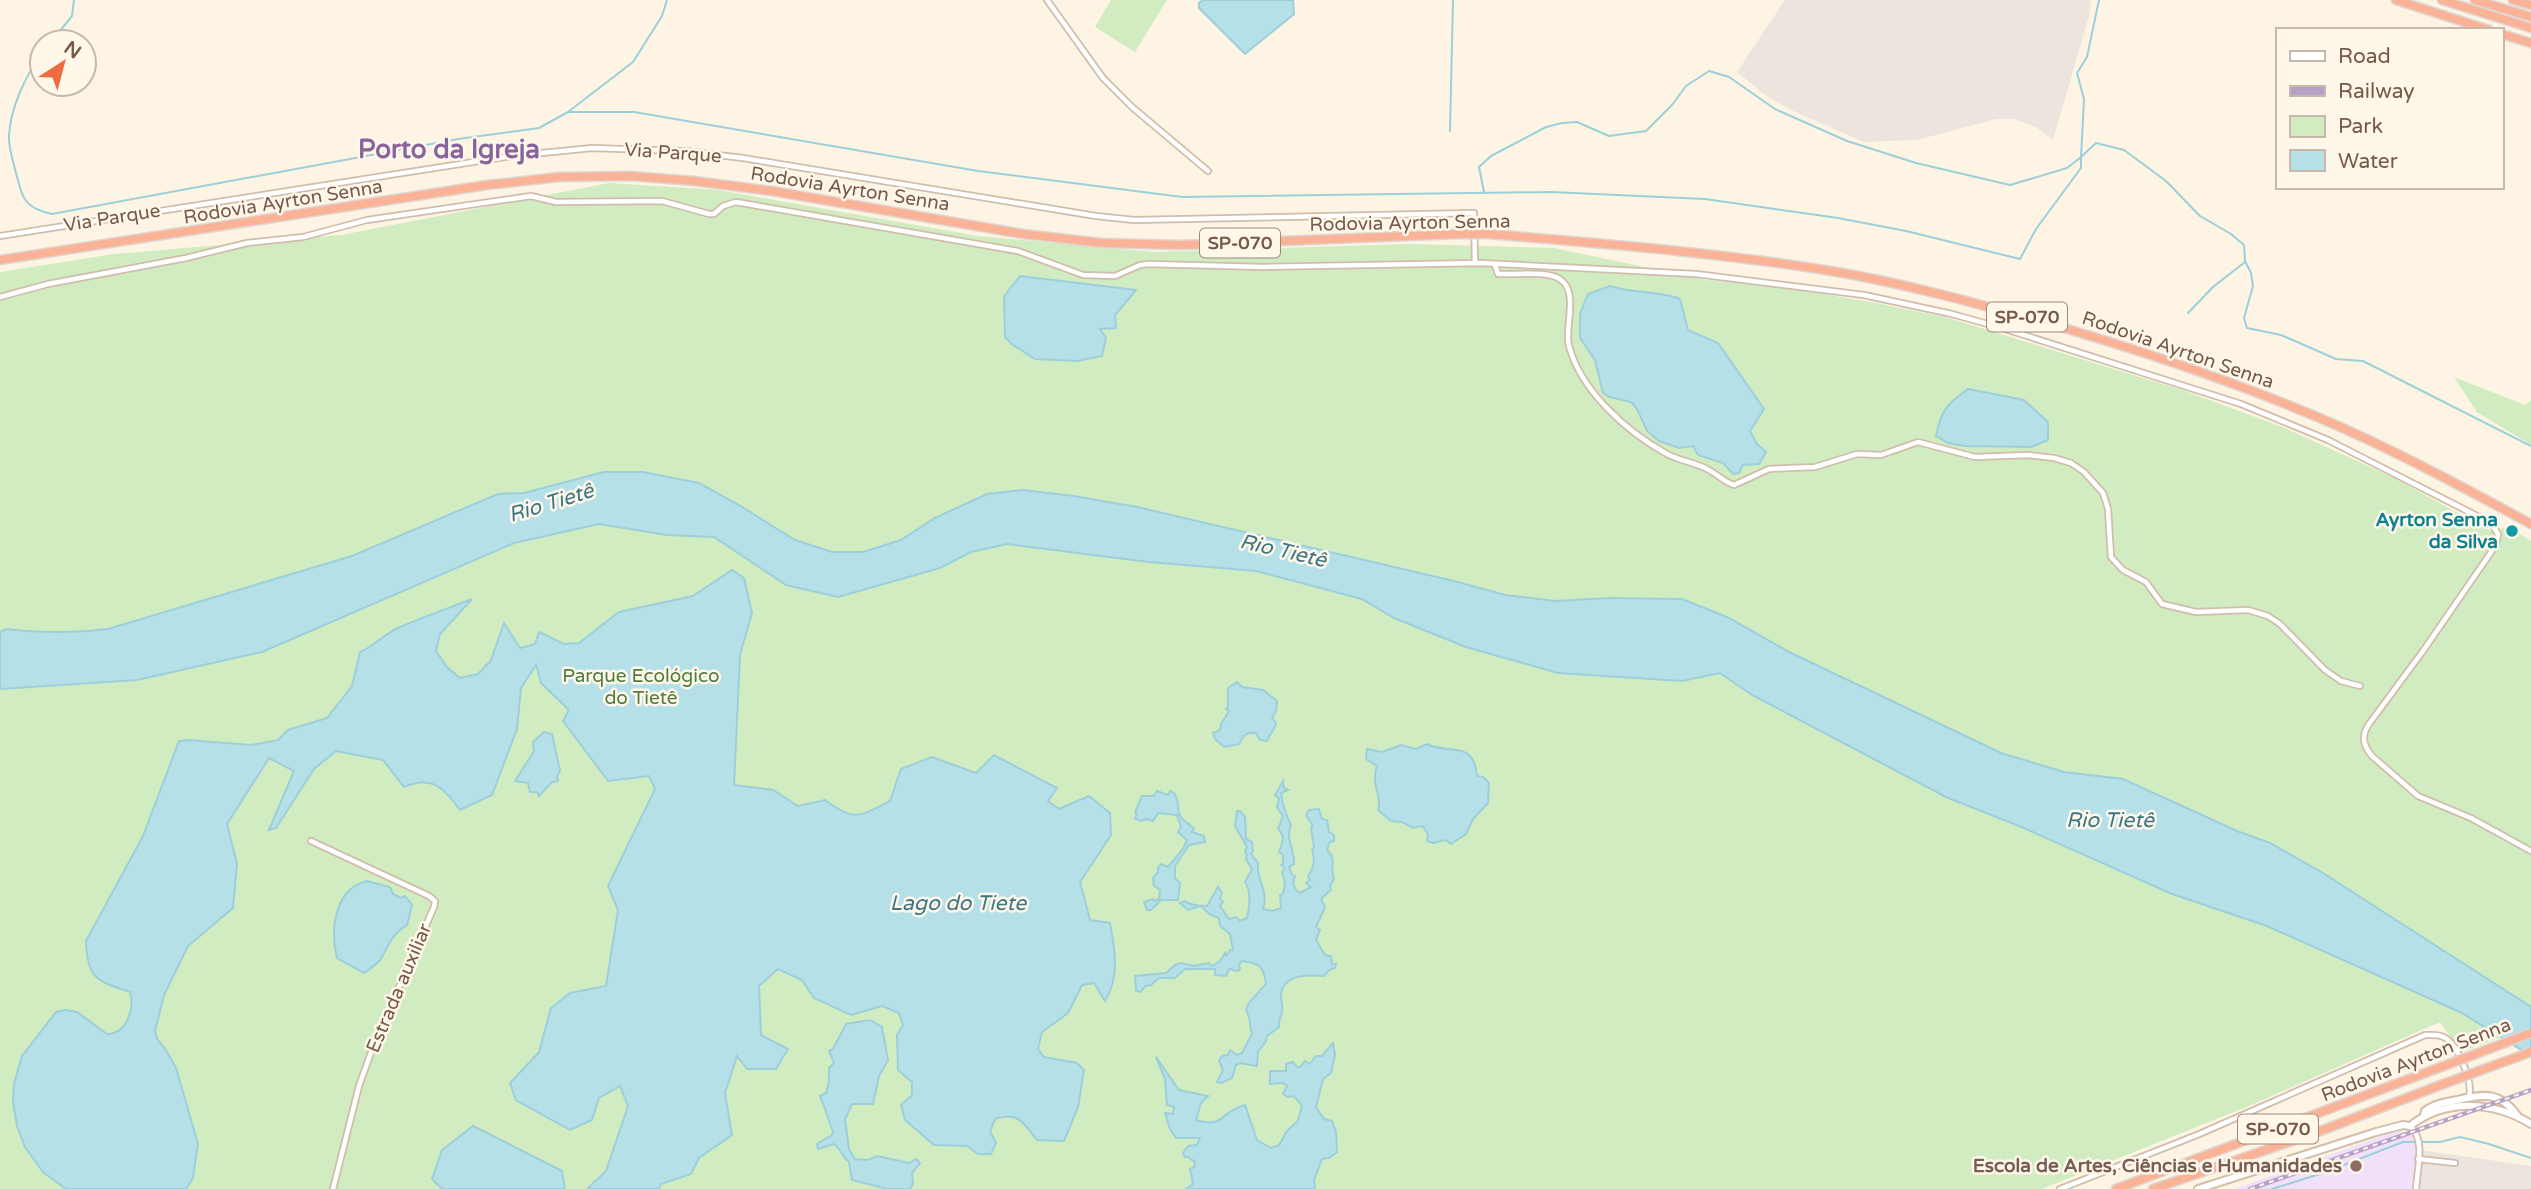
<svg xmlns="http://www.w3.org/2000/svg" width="2531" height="1189" viewBox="0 0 2531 1189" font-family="'Varela Round',sans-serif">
  <rect width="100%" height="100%" fill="#fdf4e3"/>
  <g fill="#ece5de">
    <polygon points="1785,0 2091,0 2089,16 2053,140 2037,128 2014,119 1996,119 1917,140 1864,142 1791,110 1765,95 1737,72"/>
    <polygon points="2420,1150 2531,1166 2531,1189 2418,1189"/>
  </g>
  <polygon fill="#f1e0fa" points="2399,1130 2413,1134 2417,1143 2413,1189 2234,1189"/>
  <g fill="#d1ecc1">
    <polygon points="1111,0 1167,0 1135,52 1095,27"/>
    <polygon points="609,183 718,190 978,236 1154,252 1408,244 1554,248 1706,280 1775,286 1871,302 1949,318 2185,391 2285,428 2394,478 2491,531 2508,527 2531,541 2531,1026 2461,1052 2440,1022 2249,1106 2042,1189 0,1189 0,272 114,254 341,235"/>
    <polygon points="2454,377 2525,405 2531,400 2531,445 2477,412"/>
  </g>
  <g fill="#b6e0e8" stroke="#9ccfda" stroke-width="2">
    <polygon points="1203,0 1293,0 1294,14 1245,54 1199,8 1199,3"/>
    <polygon points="1020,276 1136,290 1115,315 1116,328 1100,329 1106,338 1102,356 1077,361 1035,359 1013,345 1005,337 1004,296"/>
    <path d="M1610,286C1633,294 1658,290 1680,299L1688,330L1718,343L1764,409L1750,431L1757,444L1766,452L1759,464L1743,465L1739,473L1733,474L1723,463L1698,455L1693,446L1679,448L1659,441L1647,431L1637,409L1631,402L1609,397L1603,393L1595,360L1580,338V314L1588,294Z"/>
    <path d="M1968,389L2024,400L2048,422V440L2031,447L1965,446L1948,443L1936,436C1941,410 1947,404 1968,389Z"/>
    <path d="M604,472H643L699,483L739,505L795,540L832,552H863L901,540L935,518L987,494L1023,490L1074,496L1137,507L1454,581L1505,595L1556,601L1608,598L1682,599L1729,618L1789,652L2001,753L2064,772L2123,779L2237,831L2270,843L2323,873L2531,1007V1056L2462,1013L2267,926L2172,894L2019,826L1946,797L1752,695L1720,673L1682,681L1558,673L1466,647L1394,618L1362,599L1256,571L1149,562L1007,544L971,552L940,568L838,597L786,585L714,537L667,535L599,524L514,543L262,652L137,680L0,689V632L6,629C36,633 77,633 108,629L352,556L498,494L524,493Z"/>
    <path d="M732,570L744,578L752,613L740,655L734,785L773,790L798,806L825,800C855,822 858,817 890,801L901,769L932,757L976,773L994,755L1057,788L1048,801L1059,809L1089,796L1110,813L1111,835L1080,882L1090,920L1110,923C1115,949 1120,977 1105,1001L1094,983L1082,985L1068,1013L1042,1032L1038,1049L1044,1057L1077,1063L1084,1070L1078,1107L1064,1141L1037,1140C1023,1123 1019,1111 995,1119L990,1131L996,1143L991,1154H978L967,1146L934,1145L905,1120L901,1105L912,1095V1082L898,1070L897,1035L903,1025L899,1013L882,1006L851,1015L814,998L802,980L778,969L759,986L761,1035L788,1049L776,1069H747L737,1056L725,1093L732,1135L699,1158L691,1174L661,1184L659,1189H587L606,1171L628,1106L620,1086L599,1098L592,1120L570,1130L516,1100L510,1083L539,1052L551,1008L570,993L606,986L618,910L608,886L655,789L649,776L608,781L563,721L569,710L541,683L536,665L521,688L517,729L492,795L460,810C443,788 433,775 404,787L383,760L336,751L314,769L276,828L269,830L294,771L269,758L227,824L237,864L233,908L188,946L164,995L155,1031L157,1039L166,1050L176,1068L198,1144L193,1178L186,1189H66L43,1172L25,1147L17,1126L13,1102L14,1084L22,1056L56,1012L65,1010L77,1012L107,1034C127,1034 135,1008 130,992C97,981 87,979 86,941L143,836L179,741L188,740L251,745L278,740L288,730L327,718L352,686L360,652C374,646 383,635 398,628C422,617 447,609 472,599L440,634L436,651L447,667L460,678L478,674L491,660L504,623L520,648L535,644L539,632L564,644L579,643L619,612L693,596Z"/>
    <path d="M1237,682L1242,687L1263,690L1277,701L1276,711L1272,718L1276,723C1275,731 1269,734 1267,741L1260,740L1256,733C1246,732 1244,735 1239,744L1224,747L1215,739L1213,733L1220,730L1221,724L1229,711L1226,709L1228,706V688Z"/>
    <polygon points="544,732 552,734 560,771 557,776 558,781 552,782 539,796 537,792 530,792 528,783 515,781 534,751 533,742"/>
    <path d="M1427,744C1448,755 1474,739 1477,776L1483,777L1489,783L1488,803L1473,819L1466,834L1451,844L1446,840L1433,843L1427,841L1428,835L1423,826L1413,828L1402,822L1391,821L1378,810C1383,796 1370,785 1377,766L1366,759L1367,749L1382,752L1401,745L1416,749Z"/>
    <path d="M1283,781L1284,788L1288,790L1281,793C1282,805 1286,814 1291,825C1285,840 1295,849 1294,864L1289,867L1292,875L1295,876C1292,882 1293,889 1300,893L1311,887L1306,883L1310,880L1308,877C1313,868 1316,860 1312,850L1314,847L1311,828L1313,826L1306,815L1309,810L1319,809L1322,819L1327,820L1329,832L1334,835V841L1330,842L1327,850C1338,859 1329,869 1334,879L1330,886L1331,890L1321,899L1325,907L1316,927L1320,930L1316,940L1325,955L1331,956L1332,964H1336L1335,968L1329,970L1324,976C1310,975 1283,973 1281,995C1281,1000 1283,1006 1282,1011C1281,1019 1278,1019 1279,1027L1267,1036L1266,1041L1258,1052L1257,1066L1240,1063L1236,1065L1232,1078L1221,1083L1217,1082L1223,1070L1219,1061L1222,1056L1228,1055L1230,1050L1237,1055L1242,1053L1252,1034C1249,1025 1251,1018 1246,1010L1249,1003L1266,984C1264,966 1259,963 1242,961L1239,965L1240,969L1238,971L1229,969L1226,976L1215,975V969H1185L1175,978H1159L1151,985L1145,986L1141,992L1136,991L1135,976L1166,973L1175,965L1181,963L1194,966L1209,963L1212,966L1220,961L1225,953L1226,956L1230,950H1233L1230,934L1220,926L1219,918L1209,914L1201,906L1188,910L1180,903L1185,901C1191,906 1200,906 1207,906L1218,887L1222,893L1220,898L1223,902L1220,906L1229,919L1236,917L1240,921L1247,918C1250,906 1251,890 1245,882L1252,869L1246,859L1247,855L1245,852L1247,847L1235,826L1237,811H1240L1245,817L1246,839L1252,842L1253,851L1251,854L1258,863C1256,881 1269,890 1263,909L1272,911L1281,908L1280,895L1283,894L1285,883L1282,872L1285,868L1281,865L1283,864V855L1279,852C1281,844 1287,838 1278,829L1283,816L1277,807L1279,799L1275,795Z"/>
    <path d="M1157,791L1168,795L1170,791L1174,793C1185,813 1168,810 1194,828L1192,832L1204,836L1205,842L1189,845L1175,866V878L1180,883L1178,900H1161L1151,910H1147L1144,902L1153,899L1155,901L1159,899L1160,890L1154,886L1153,878L1158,872V868L1161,864L1168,867L1183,849L1187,840L1178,832L1181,827L1177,815L1158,813L1153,821L1147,819L1140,821L1135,818L1137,814L1135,812L1142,796H1154Z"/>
    <path d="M367,881L390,887L393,894L401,898L405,896L412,905L407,925C394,932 388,945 382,957C379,963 370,969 364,973L337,958C330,930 334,889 367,881Z"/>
    <path d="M870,1020L882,1027L888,1060L879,1076L873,1104H852L845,1119L849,1149L855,1159L868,1160L877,1156L909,1163L916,1159L920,1163L912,1173L913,1184L910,1189H888L852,1180L849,1162C842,1157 841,1149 834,1144L818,1149L817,1144L832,1135L833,1132C828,1119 825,1107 820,1096L826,1093L829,1082V1068L834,1063L829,1051L833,1049L846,1024Z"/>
    <path d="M1333,1043L1335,1055L1331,1073L1323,1079L1316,1107L1324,1119L1332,1121L1336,1132L1337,1152L1329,1158L1322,1159L1314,1180L1315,1189H1186L1193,1184L1190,1169L1194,1167L1195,1162L1188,1157H1185L1183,1153L1188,1146L1197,1145L1200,1138H1176L1170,1129L1165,1113L1173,1114L1174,1107L1167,1105L1165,1079L1156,1057L1179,1090L1208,1096L1201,1103L1196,1120C1224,1129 1219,1112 1245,1105L1257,1140L1271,1148L1279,1145L1287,1131L1298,1121L1302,1106L1294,1096L1288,1097L1283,1094L1287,1086L1283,1083L1270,1084V1071H1286V1064L1293,1062L1297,1067H1300L1305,1061L1310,1064L1316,1056H1322Z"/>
    <polygon points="473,1126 562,1171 565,1189 442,1189 432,1179 442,1150"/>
  </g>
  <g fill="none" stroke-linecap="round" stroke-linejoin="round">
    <g stroke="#9ccfda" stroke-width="2">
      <polyline points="51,42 72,16 74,0"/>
      <path d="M42,54C25,76 11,107 9,135C8,146 13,161 16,173C23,199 24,208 52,214L458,139L539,128L568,112L633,62L662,16L667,0"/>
      <polyline points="568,112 634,112 978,171 1182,197 1552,192 1705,199 1838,218 1906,231 2020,259 2036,229 2081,168 2081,157 2096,143 2124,150 2166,181 2200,216 2231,234 2244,245 2245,261 2251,273 2253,286 2244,318 2247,328 2281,335 2336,359 2363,361 2531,446"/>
      <polyline points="1450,131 1453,0"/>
      <polyline points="1484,192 1479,167 1491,156 1546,127 1562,123 1577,122 1609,136 1646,131 1672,105 1686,86 1709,71 1729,77 1775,109 1847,141 1916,163 2010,185 2067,168 2081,157 2084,99 2077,73 2087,57 2099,0"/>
      <polyline points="2188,313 2213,287 2245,262"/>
      <polyline points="2421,1142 2440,1142 2460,1137 2489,1144 2531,1158"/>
      <polyline points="2272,1189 2323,1173 2403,1142 2416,1142"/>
    </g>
    <g stroke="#d1bdac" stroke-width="8">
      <g id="street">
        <polyline points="1047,0 1103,78 1132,107 1208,171"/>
        <polyline points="0,236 512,156 592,148 684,151 743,158 1096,216 1134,220 1474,213 1475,263"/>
        <path d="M1495,265L1498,274C1514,275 1549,270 1561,280C1579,293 1564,328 1569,346C1581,391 1627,432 1667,454C1680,461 1694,462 1707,469C1717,474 1724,482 1734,485L1769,469L1815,467L1857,454L1881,455L1918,442L1975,457L2028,455L2054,458L2071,463L2084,472L2103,493L2108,509L2111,557L2123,570L2146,582L2162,604L2196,612L2248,610L2268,616L2280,624L2325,670L2341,681L2360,686"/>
        <path d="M0,297L48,284L186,258L247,243L303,237L367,220L531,196L556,202L662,201L709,214H714L723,206L736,202L1018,251L1083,275L1115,276L1140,265L1149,264L1263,267L1480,263L1696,274L1864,295L1952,314L2002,328L2241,404L2328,440L2491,523L2498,534L2496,545L2423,651L2369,724C2361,736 2363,745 2372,756L2418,796L2471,818L2531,851"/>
        <polyline points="311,841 429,896 435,901 434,907 374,1044 359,1086 333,1189"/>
        <path d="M2410,1126C2426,1139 2417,1170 2416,1189"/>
        <polyline points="2418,1159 2455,1163"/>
        <path d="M2060,1189L2197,1135L2425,1035C2433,1035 2440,1034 2447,1039C2460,1049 2473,1083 2469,1097"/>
      </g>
    </g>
    <g stroke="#d4bda9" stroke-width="10">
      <g id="secondary">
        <path d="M2424,1116L2425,1111C2434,1104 2446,1102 2457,1100C2483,1094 2499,1091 2517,1115"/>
        <path d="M2198,1189L2376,1132L2403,1125L2410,1126C2446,1098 2494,1101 2531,1124"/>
      </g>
    </g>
    <g stroke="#ded7d3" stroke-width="11">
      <g id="highway">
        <polyline points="2396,0 2489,30"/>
        <polyline points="2442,0 2531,28"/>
        <polyline points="2475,0 2531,17"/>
        <polyline points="2513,0 2531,5"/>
        <polyline points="2501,34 2531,43"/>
        <path d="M1488,234C1607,244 1725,253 1843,273C1909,285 1975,303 2040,321C2144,351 2246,385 2345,429C2409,458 2470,491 2531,524"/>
        <polyline points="0,260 487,185 559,177 630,176 694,181 772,191 1023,234 1102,243 1181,245 1459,234"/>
        <polyline points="2116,1189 2441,1067"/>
        <polyline points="2153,1189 2315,1133 2446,1083"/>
      </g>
    </g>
    <use href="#street" stroke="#fff" stroke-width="4.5"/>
    <use href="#secondary" stroke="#fff" stroke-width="6"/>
    <use href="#highway" stroke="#fbb397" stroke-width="8"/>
    <g stroke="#b6a1c7" stroke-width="4.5">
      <polyline id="rail" points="2250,1189 2531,1090"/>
    </g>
    <use href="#rail" stroke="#fff7ea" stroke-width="2" stroke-dasharray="5" stroke-linecap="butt"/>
    <g stroke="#ded7d3" stroke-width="11" stroke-linecap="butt">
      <g id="highway-bridge">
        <polyline points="1459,234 1488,234"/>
        <polyline points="2441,1067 2531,1033"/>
        <polyline points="2446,1083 2531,1052"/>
      </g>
    </g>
    <use href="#highway-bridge" stroke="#fbb397" stroke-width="8"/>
  </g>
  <circle fill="#0f9aa8" stroke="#fff7ea" stroke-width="2.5" cx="2512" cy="531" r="7"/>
  <circle fill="#8d6e63" stroke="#fff7ea" stroke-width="2.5" cx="2356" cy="1166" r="7"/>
  <g text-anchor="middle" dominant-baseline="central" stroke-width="5" stroke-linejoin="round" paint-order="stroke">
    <g fill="#fff7ea" stroke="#a08879" stroke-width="2">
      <rect x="1200" y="228.5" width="80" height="29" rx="5"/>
      <rect x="1987" y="302.5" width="80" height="29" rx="5"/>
      <rect x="2238" y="1114.5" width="80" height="29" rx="5"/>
    </g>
    <g font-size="18" font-weight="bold" fill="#775948">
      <text x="1240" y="243">SP-070</text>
      <text x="2027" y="317">SP-070</text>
      <text x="2278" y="1129">SP-070</text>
    </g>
    <g font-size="19" fill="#775948" stroke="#fff7ea">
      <text transform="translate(673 153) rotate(4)">Via Parque</text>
      <text transform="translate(850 189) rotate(9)">Rodovia Ayrton Senna</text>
      <text transform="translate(283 202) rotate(-9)">Rodovia Ayrton Senna</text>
      <text transform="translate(112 218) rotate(-9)">Via Parque</text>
      <text transform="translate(1410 223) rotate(-1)">Rodovia Ayrton Senna</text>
      <text transform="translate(2178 350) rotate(19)">Rodovia Ayrton Senna</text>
      <text transform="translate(399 988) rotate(-67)">Estrada auxiliar</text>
      <text transform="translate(2416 1060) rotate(-21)">Rodovia Ayrton Senna</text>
    </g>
    <g font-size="19" font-weight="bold" fill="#0d838f" stroke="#fff7ea" text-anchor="end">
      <text x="2498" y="520">Ayrton Senna<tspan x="2498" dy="22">da Silva</tspan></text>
    </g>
    <g font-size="19" fill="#507d3f" stroke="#fff7ea">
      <text x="641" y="676">Parque Ecológico<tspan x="641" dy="22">do Tietê</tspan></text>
    </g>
    <g font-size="19" font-weight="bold" fill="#785e54" stroke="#fff7ea" text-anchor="end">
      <text x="2342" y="1166">Escola de Artes, Ciências e Humanidades</text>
    </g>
    <g font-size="21" font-style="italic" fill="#3d7784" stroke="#fff7ea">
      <text transform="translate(551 503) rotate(-17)">Rio Tietê</text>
      <text transform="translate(1283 551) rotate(13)">Rio Tietê</text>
      <text x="2110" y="820">Rio Tietê</text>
      <text x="958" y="903">Lago do Tiete</text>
    </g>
    <g font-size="26" font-weight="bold" fill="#89639b" stroke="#fff7ea">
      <text x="449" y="149">Porto da Igreja</text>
    </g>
  </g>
  <rect x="2276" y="28" width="228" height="161" fill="#fff7ea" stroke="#c9b8a9" stroke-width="2"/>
  <rect x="2290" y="51" width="35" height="10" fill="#ffffff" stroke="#c9b8a9" stroke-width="2"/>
  <text x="2338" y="63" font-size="21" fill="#775948">Road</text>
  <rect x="2290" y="86" width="35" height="10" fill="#b6a1c7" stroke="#c9b8a9" stroke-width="2"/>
  <text x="2338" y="98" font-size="21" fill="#775948">Railway</text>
  <rect x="2290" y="116" width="35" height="21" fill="#d1ecc1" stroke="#c9b8a9" stroke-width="2"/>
  <text x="2338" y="133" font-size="21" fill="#775948">Park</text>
  <rect x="2290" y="150" width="35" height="21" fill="#b6e0e8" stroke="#c9b8a9" stroke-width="2"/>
  <text x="2338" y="168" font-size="21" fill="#775948">Water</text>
  <g transform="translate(63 63) rotate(36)"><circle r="33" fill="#fff7ea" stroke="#c9b8a9" stroke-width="2"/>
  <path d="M0-5L12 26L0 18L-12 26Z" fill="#ed6c42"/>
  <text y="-10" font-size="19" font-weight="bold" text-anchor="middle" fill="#775948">N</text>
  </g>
</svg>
